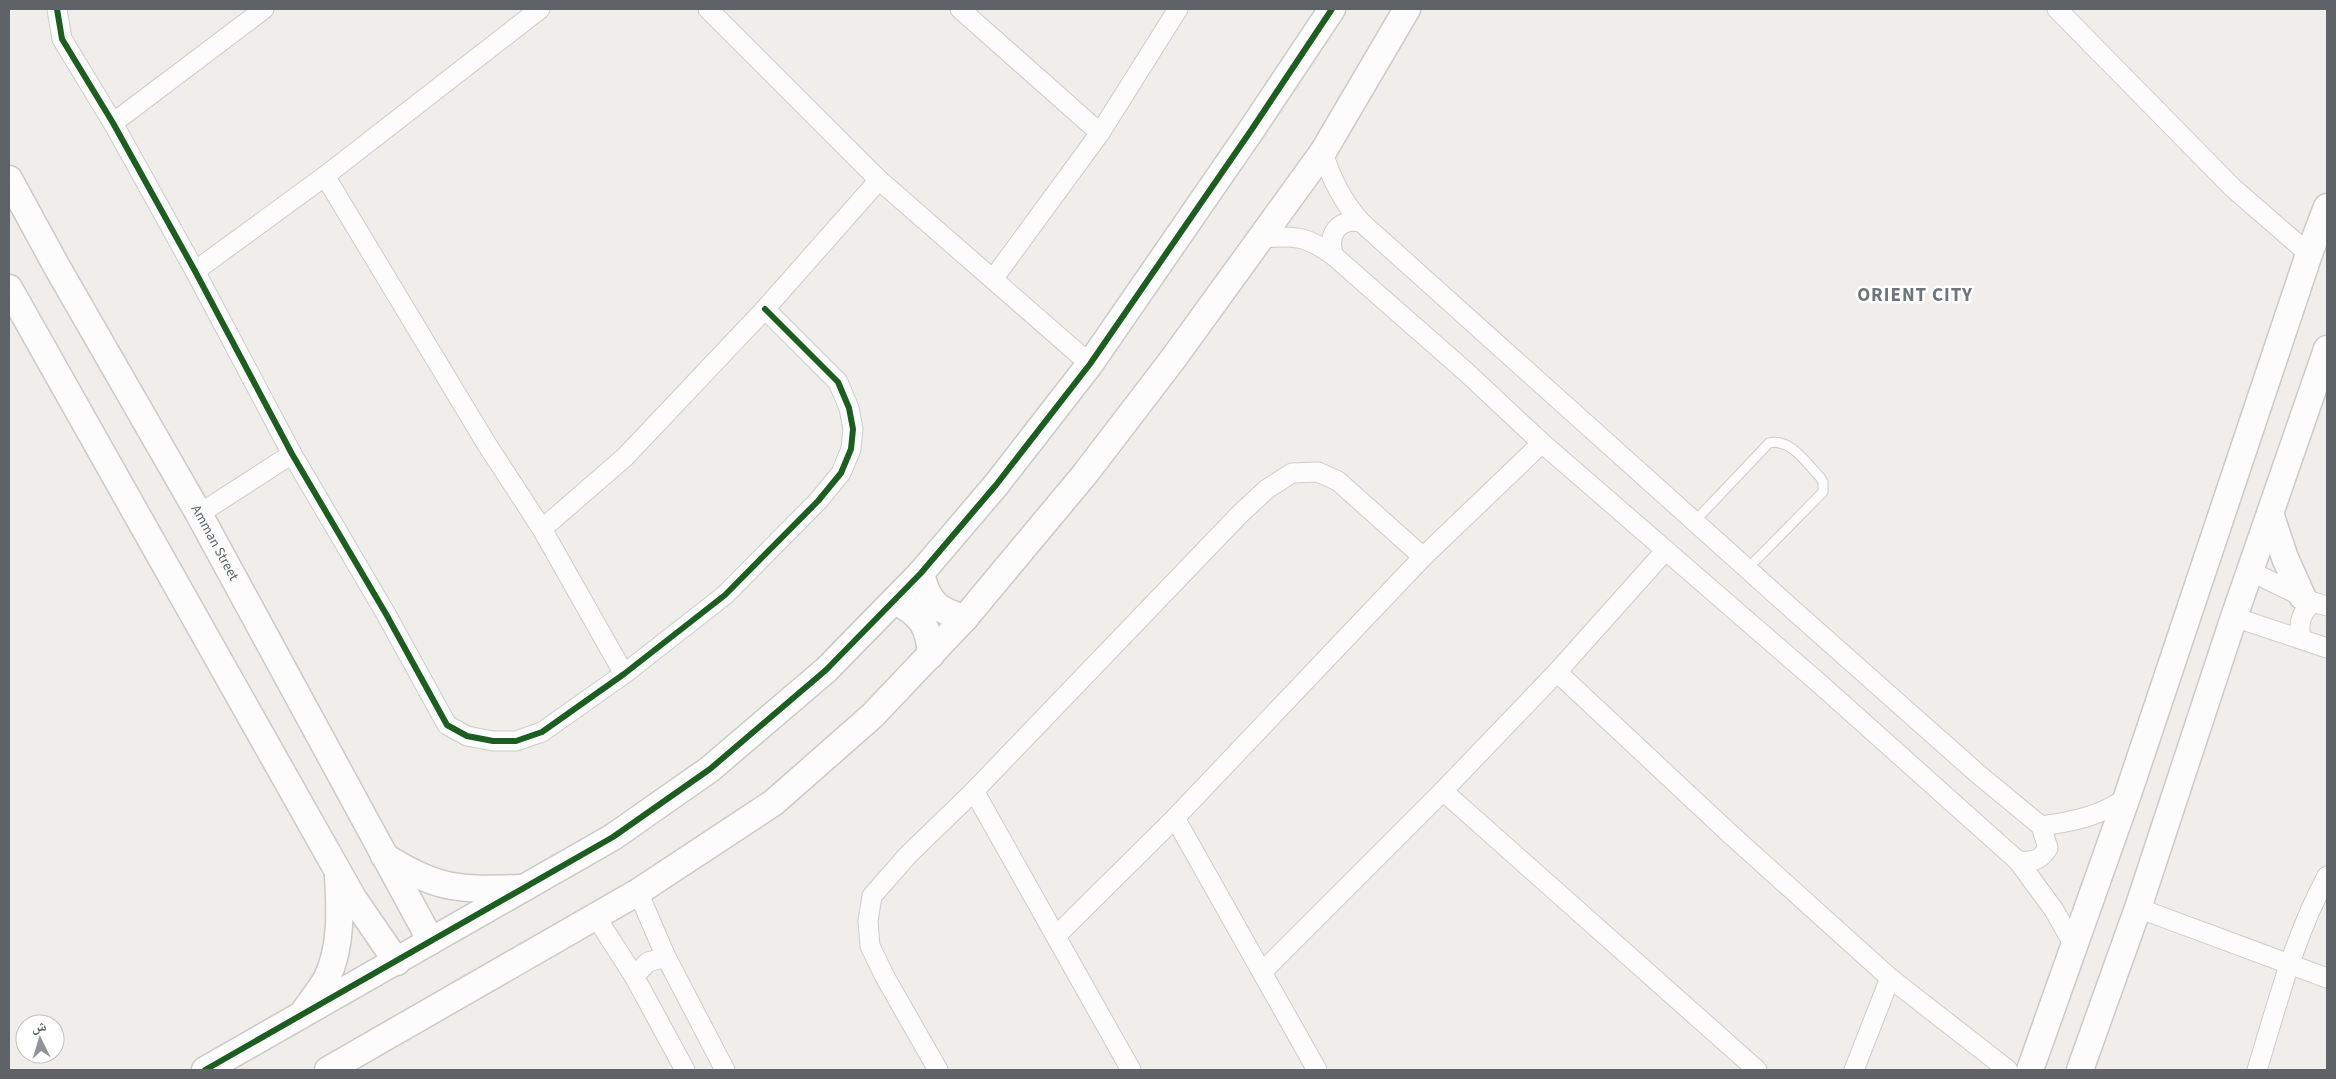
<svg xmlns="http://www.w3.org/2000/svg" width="2336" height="1079" viewBox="0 0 2336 1079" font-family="'Source Sans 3','Noto Naskh Arabic',sans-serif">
  <rect width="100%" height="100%" fill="#efeeea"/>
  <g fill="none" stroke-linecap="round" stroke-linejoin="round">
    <g stroke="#cbcccc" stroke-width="11">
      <path id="lane" d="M1694,522L1769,443C1791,438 1806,463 1820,477L1823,482V492L1747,569"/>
    </g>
    <g stroke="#cbcccc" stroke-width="21">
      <g id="street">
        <polyline points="57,9 62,39 113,123 195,271 292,454 386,614 447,725 467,736 493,741 516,741 542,732 624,674 725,595 818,501 841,473 851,449 853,429 849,408 838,382 765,309"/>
        <polyline points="708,9 879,180 1090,364"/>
        <polyline points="960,9 1100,133"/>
        <polyline points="2057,9 2233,188 2309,254"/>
        <polyline points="113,123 264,9"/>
        <path d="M1323,152C1331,179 1342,201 1361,222L1792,609L1978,774L2041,826C2071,822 2102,816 2127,797"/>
        <polyline points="325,176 486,443 542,529 624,674"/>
        <path d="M1262,238C1294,235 1307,236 1334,256L1465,371L1542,443L1820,684L2018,861L2054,910L2075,947"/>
        <path d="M1334,256C1326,234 1339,218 1361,222"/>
        <polyline points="195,271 325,176 540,9"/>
        <polyline points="993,279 1100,133 1178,9"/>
        <polyline points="199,514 292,454"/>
        <polyline points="542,529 625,457 765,309 879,180"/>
        <polyline points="2250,571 2313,602 2327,606"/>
        <polyline points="2234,617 2327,648"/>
        <path d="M2301,638C2298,622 2301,613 2313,602"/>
        <polyline points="1557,672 1728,832 1890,978 2008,1070"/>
        <polyline points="974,791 1131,1070"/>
        <polyline points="1443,791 1757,1070"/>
        <polyline points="1175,818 1317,1070"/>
        <path d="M2018,861C2033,862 2040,861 2048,848L2041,826"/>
        <polyline points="638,892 666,957 725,1070"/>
        <polyline points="2138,908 2327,978"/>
        <polyline points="596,917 634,976 685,1070"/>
        <polyline points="1056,936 1175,818 1423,557 1542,443"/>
        <polyline points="1263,971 1443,791 1557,672 1666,550"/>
        <polyline points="634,976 648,962 666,957"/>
        <polyline points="938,1070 885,977 870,946 868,921 872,896 908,855 974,791 1241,513 1267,489 1292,473 1318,472 1338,481 1423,557"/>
        <polyline points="1854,1070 1890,978"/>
        <path d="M2257,1070C2277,1005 2294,937 2327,876"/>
      </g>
    </g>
    <g stroke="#cacacb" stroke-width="29">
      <g id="secondary">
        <path id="s1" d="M9,179L57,267L199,514L431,941"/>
        <polyline points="9,288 353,898 397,962"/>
        <polyline points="2270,513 2285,558 2302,596"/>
        <path d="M921,573C927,601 937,611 965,618"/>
        <path d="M895,601C921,614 929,626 931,655"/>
        <path d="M384,856C437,890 459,890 520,888"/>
        <path d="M305,1010C312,1000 321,989 327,978C342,946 340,909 338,875"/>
        <polyline points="205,1070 613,837 710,769 826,670 921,573 996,485 1090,364 1252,129 1332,9"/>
        <polyline points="328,1070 638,892 773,803 872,716 965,618 1085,474 1173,359 1323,152 1407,9"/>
        <polyline points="2030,1070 2127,797 2309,254 2327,207"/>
        <polyline points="2080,1070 2138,908 2234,617 2327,349"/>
      </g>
    </g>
    <use href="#lane" stroke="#fdfcfc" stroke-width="9"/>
    <use href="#street" stroke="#fdfcfc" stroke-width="19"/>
    <use href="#secondary" stroke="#fdfcfc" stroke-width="26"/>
    <g stroke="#fff" stroke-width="9">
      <g id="cycleway">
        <polyline points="57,9 62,39 113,123 195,271 292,454 386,614 447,725 467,736 493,741 516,741 542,732 624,674 725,595 818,501 841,473 851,449 853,429 849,408 838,382 765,309"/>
        <polyline points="205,1070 613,837 710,769 826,670 921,573 996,485 1090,364 1252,129 1332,9"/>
      </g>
    </g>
    <use href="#cycleway" stroke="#1b5e20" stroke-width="6"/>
  </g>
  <g text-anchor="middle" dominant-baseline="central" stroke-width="5" stroke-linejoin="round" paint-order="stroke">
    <g font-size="14" fill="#5f6368" stroke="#fff">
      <text stroke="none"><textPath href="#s1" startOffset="418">Amman Street</textPath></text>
    </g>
    <g font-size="19" font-weight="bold" letter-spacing="1" fill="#70757a" stroke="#fff">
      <text x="1915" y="295">ORIENT CITY</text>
    </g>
  </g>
  <rect width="2336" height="1079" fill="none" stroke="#5f6368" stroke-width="20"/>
  <g transform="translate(40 1039) rotate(355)"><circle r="24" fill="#ffffff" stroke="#bfc1c3"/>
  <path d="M0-4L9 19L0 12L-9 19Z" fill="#919496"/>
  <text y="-8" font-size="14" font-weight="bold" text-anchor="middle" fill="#5f6368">ش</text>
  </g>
</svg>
